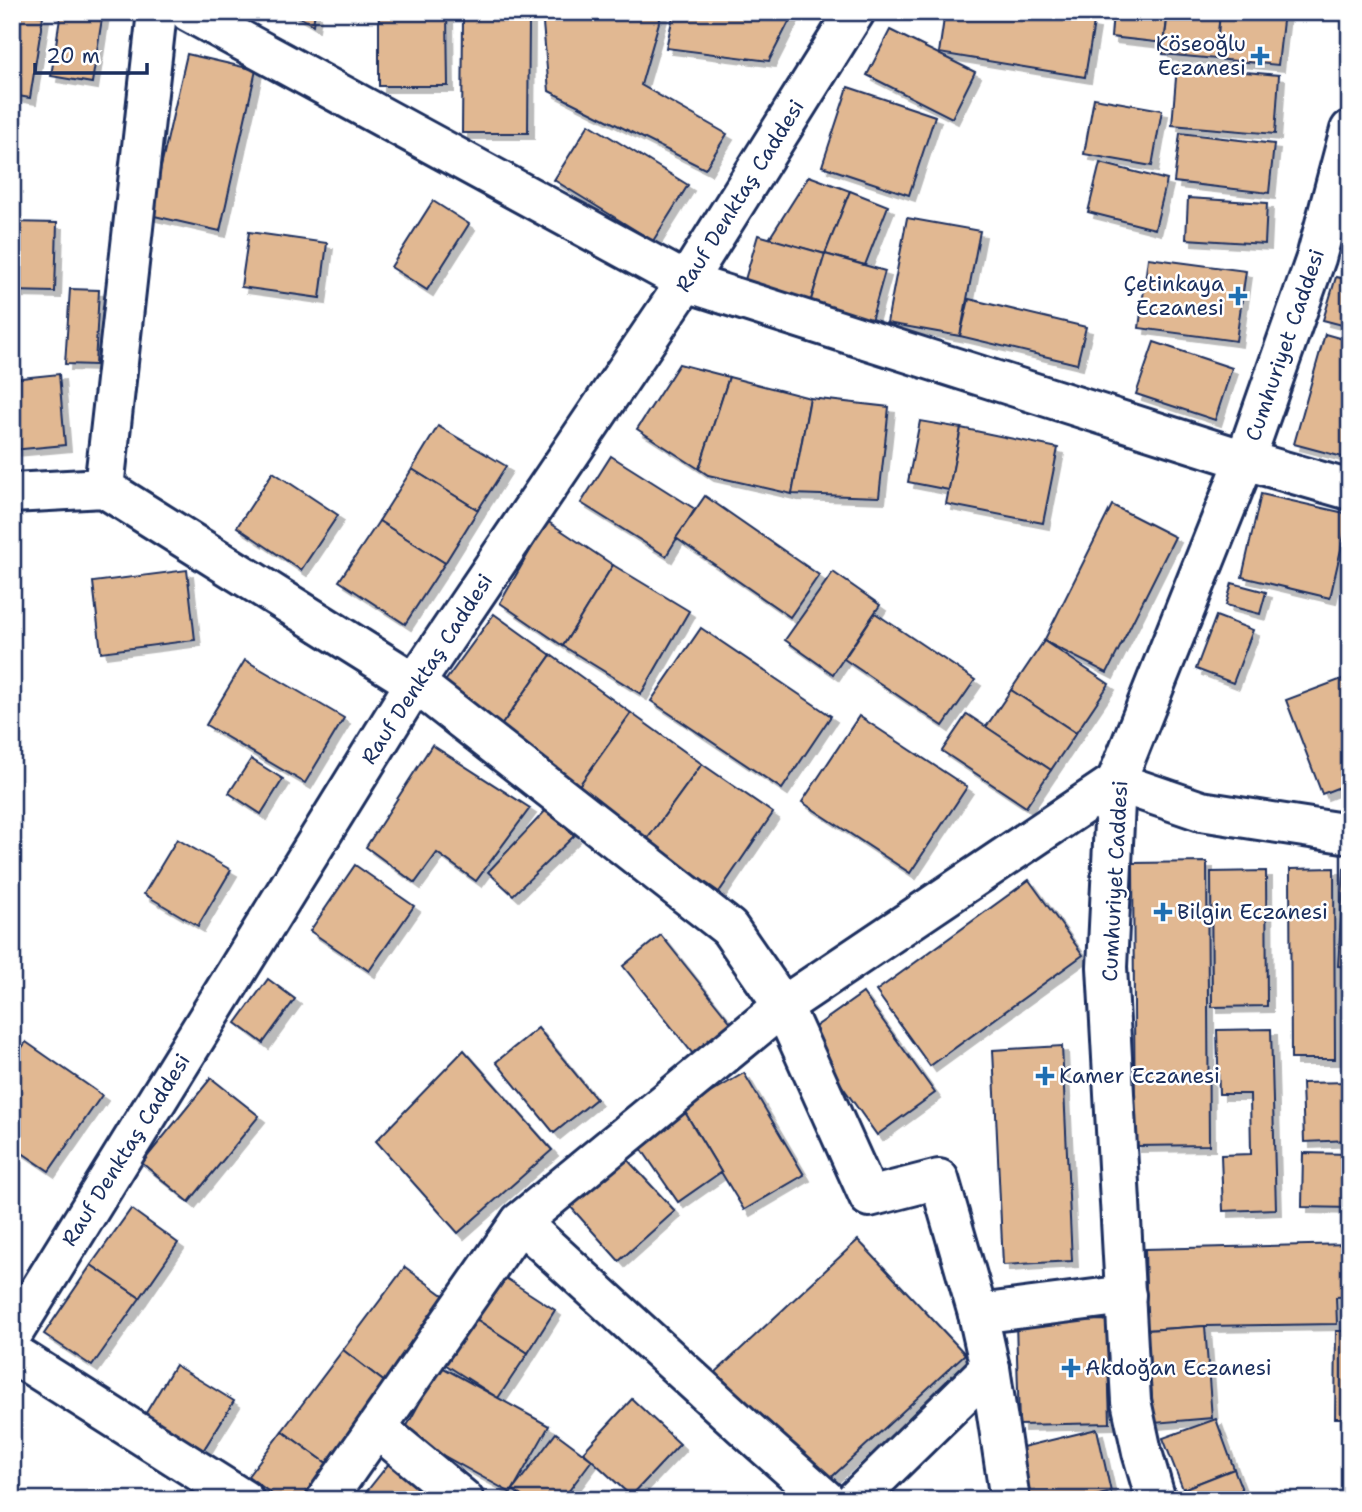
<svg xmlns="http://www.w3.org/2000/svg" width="1362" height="1512" viewBox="0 0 1362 1512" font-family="'Shantell Sans',sans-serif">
  <defs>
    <filter id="shadow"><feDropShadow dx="6" dy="6" stdDeviation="0" flood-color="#0004"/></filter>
  </defs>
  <rect width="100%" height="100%" fill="#fff"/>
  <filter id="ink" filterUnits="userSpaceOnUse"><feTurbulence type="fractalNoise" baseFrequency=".0143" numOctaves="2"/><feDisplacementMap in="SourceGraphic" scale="14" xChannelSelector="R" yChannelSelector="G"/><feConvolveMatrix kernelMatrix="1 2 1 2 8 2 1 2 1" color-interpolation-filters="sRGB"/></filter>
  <g filter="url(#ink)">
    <g fill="#e1b892" stroke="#1b2f5e" stroke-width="2" filter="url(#shadow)">
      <polygon points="12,12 43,16 30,98 12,95"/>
      <polygon points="61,12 103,12 92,83 51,76"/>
      <polygon points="291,12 315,12 313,25"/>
      <polygon points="379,12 447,12 448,86 379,86"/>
      <polygon points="542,12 662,12 641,85 727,134 705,169 549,91"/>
      <polygon points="674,12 794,12 769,61 666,48"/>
      <polygon points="945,12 1029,12 1094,23 1085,77 939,53"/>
      <polygon points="1113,12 1168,12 1164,43 1111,37"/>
      <polygon points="1168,12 1220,12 1216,59 1163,54"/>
      <polygon points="1220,12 1284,12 1278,65 1216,59"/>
      <polygon points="463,18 529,19 528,133 462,133"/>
      <polygon points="890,30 975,72 952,118 867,75"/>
      <polygon points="187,54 256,70 220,231 150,215"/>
      <polygon points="1177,66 1279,75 1275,134 1172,125"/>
      <polygon points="848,87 935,116 909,195 822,166"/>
      <polygon points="1094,98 1162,110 1152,166 1084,154"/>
      <polygon points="589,124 688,185 653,241 554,180"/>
      <polygon points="1180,133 1274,144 1269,193 1174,182"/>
      <polygon points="1100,163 1167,180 1155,229 1088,212"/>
      <polygon points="809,176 850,191 825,254 769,239"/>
      <polygon points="850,191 888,206 865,265 825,254"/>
      <polygon points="1188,198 1267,203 1265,244 1186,239"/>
      <polygon points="433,201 469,224 427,290 391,267"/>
      <polygon points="907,218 980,231 960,336 887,323"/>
      <polygon points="12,222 57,223 55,292 12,291"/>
      <polygon points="249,232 327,243 320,298 241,287"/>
      <polygon points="758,235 825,254 808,310 742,290"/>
      <polygon points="825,254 885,271 869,328 808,310"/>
      <polygon points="1148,258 1246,271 1236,341 1139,328"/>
      <polygon points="1336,277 1350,280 1350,327 1323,320"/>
      <polygon points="70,289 99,290 95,365 65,364"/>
      <polygon points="969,299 1086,327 1077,364 960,336"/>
      <polygon points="1325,334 1350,341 1350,459 1294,444"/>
      <polygon points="1154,342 1232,368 1215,420 1136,394"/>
      <polygon points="679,364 729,377 699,469 637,429"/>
      <polygon points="59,374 65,445 12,450 12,379"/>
      <polygon points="729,377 810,398 792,494 708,475 699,469"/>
      <polygon points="810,398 889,407 879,497 792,494"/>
      <polygon points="920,421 961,428 949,490 908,482"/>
      <polygon points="438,426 506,466 478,510 412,469"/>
      <polygon points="961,428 1058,448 1043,523 946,504"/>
      <polygon points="611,456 695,509 666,556 581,503"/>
      <polygon points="412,469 478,510 445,563 379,521"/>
      <polygon points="273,472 338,515 301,570 237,527"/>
      <polygon points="1261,494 1349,514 1330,598 1242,577"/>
      <polygon points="705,496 819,575 790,617 676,538"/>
      <polygon points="1112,505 1175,537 1107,673 1044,641"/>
      <polygon points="379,521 445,563 405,624 339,581"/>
      <polygon points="547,521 613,565 563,646 500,603"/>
      <polygon points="613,565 689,611 641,694 563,646"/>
      <polygon points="187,570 195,640 101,652 93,582"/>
      <polygon points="833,572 880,605 833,674 785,640"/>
      <polygon points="1232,583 1266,592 1260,614 1226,605"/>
      <polygon points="875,613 975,680 943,726 844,659"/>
      <polygon points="494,614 551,655 496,733 438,691"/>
      <polygon points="1216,616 1253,630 1233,683 1196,669"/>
      <polygon points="701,628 831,716 782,789 651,701"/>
      <polygon points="1044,641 1109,684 1076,733 1011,690"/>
      <polygon points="551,655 631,713 576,790 496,733"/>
      <polygon points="245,660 344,718 305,783 206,725"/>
      <polygon points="1350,676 1350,783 1322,794 1286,700"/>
      <polygon points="1011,690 1076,733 1051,770 986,727"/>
      <polygon points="631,713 702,764 646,841 576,790"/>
      <polygon points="967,714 1051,770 1026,807 942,751"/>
      <polygon points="859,716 967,787 910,873 802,802"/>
      <polygon points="432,745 530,808 476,881 437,853 415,883 366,847"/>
      <polygon points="251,759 283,779 261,814 229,793"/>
      <polygon points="702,764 773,813 719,892 646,841"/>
      <polygon points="547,809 574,836 513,895 488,872"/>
      <polygon points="177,839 231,870 198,926 144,894"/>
      <polygon points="1207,862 1209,1145 1135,1146 1133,863"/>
      <polygon points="355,865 414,906 369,971 310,931"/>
      <polygon points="1334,868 1335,1059 1291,1059 1290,869"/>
      <polygon points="1344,868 1350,868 1350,967 1338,966"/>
      <polygon points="1266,871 1267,1006 1212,1007 1211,872"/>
      <polygon points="1029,880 1083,955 930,1066 876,991"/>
      <polygon points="661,935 732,1024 693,1054 623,966"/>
      <polygon points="268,979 295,999 263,1043 236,1023"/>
      <polygon points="863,993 935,1093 877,1135 805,1034"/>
      <polygon points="538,1028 596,1099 554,1133 496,1062"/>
      <polygon points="1271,1029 1276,1209 1223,1211 1221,1155 1251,1154 1250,1094 1219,1094 1217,1030"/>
      <polygon points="26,1042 102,1095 49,1171 12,1146 12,1061"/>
      <polygon points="1062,1046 1072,1261 1003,1265 993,1050"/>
      <polygon points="464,1050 552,1150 458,1233 376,1141"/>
      <polygon points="744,1073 804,1175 744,1210 683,1109"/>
      <polygon points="211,1078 259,1116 189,1202 142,1163"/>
      <polygon points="1350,1082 1350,1140 1304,1142 1302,1083"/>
      <polygon points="683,1109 721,1172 678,1202 636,1141"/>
      <polygon points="1303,1153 1350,1154 1350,1208 1302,1207"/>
      <polygon points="624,1156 675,1211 619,1261 569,1205"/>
      <polygon points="131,1209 178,1243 140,1298 91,1265"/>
      <polygon points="858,1240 965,1354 822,1486 716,1372"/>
      <polygon points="1350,1244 1350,1296 1336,1297 1337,1324 1205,1326 1147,1330 1145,1249"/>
      <polygon points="91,1265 140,1298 92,1366 44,1334"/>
      <polygon points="405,1267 454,1303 391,1387 343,1350"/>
      <polygon points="501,1275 555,1310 528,1353 473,1317"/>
      <polygon points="473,1317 528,1353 498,1398 443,1363"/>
      <polygon points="1107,1320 1110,1423 1019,1425 1016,1322"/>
      <polygon points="1205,1326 1212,1418 1154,1423 1147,1330"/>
      <polygon points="1336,1331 1350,1331 1350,1418 1335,1418"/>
      <polygon points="343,1350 391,1387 332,1467 282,1431"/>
      <polygon points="175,1365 234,1401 196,1462 138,1426"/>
      <polygon points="440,1366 549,1426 511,1493 403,1433"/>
      <polygon points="632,1399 680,1444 631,1496 583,1452"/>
      <polygon points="1216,1419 1234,1469 1183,1489 1163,1438"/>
      <polygon points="1097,1429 1111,1492 1079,1500 1017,1500 1006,1451"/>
      <polygon points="282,1431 332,1467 307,1500 280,1500 248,1476"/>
      <polygon points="556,1433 592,1460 562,1500 527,1500 513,1490"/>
      <polygon points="391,1461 441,1500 360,1500"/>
      <polygon points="1234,1469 1246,1500 1187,1500 1183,1489"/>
    </g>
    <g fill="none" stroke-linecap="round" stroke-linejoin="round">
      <g stroke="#1b2f5e" stroke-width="44">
        <g id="minor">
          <polyline points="189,12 686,282 1245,460 1350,490"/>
          <polyline points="104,488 157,12"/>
          <polyline points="12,493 104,488 415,683 729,928 783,1006 869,1197 939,1179 978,1314 990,1368 1010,1500"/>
          <polyline points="520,1222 745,1428 826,1500"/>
          <polyline points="978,1314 1126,1295"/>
          <polyline points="12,1335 415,683 686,282 855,12"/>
          <polyline points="12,1353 244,1500"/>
          <polyline points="377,1428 464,1500"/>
          <polyline points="326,1500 520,1222 783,1006 1116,782 1201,811 1350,834"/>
          <polyline points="855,1500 990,1368"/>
        </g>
      </g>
      <g stroke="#1b2f5e" stroke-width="44">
        <polyline id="major" points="1156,1500 1142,1452 1131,1401 1107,967 1116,782 1245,460 1316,258 1350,130"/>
      </g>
      <use href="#minor" stroke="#fff" stroke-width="38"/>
      <use href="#major" stroke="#fff" stroke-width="38"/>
    </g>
  </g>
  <g fill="#1f6fb2" stroke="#fff" stroke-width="2.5">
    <path d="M1256.5 45.5h7v7h7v7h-7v7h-7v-7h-7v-7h7z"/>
    <path d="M1234.5 285.5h7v7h7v7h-7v7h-7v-7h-7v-7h7z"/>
    <path d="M1159.5 901.5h7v7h7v7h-7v7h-7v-7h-7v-7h7z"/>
    <path d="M1041.5 1065.5h7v7h7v7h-7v7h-7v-7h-7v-7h7z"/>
    <path d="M1067.5 1357.5h7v7h7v7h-7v7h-7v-7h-7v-7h7z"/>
  </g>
  <g text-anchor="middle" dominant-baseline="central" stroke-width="5" stroke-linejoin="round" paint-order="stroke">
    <g font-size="21" fill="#1b2f5e" stroke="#fff" text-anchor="start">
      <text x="1246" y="44" text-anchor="end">Köseoğlu<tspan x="1246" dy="24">Eczanesi</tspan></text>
      <text x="1224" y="284" text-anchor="end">Çetinkaya<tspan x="1224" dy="24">Eczanesi</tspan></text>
      <text x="1177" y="912">Bilgin Eczanesi</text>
      <text x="1059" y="1076">Kamer Eczanesi</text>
      <text x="1085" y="1368">Akdoğan Eczanesi</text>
    </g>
    <g font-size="21" fill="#1b2f5e" stroke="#fff">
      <text transform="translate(740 196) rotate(-58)">Rauf Denktaş Caddesi</text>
      <text transform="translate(1285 345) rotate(-71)">Cumhuriyet Caddesi</text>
      <text transform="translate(427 669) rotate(-57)">Rauf Denktaş Caddesi</text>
      <text transform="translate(1115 881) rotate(-87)">Cumhuriyet Caddesi</text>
      <text transform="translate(126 1150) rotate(-58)">Rauf Denktaş Caddesi</text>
    </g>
  </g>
  <rect width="1362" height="1512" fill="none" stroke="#fff" stroke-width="42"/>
  <rect x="21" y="21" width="1320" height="1470" fill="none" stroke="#1b2f5e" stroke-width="2.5" filter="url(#ink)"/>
  <path d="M35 63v10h112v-10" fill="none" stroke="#1b2f5e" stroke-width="3.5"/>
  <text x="46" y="63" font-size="21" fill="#1b2f5e" stroke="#ffffff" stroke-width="5" paint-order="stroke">20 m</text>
</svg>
